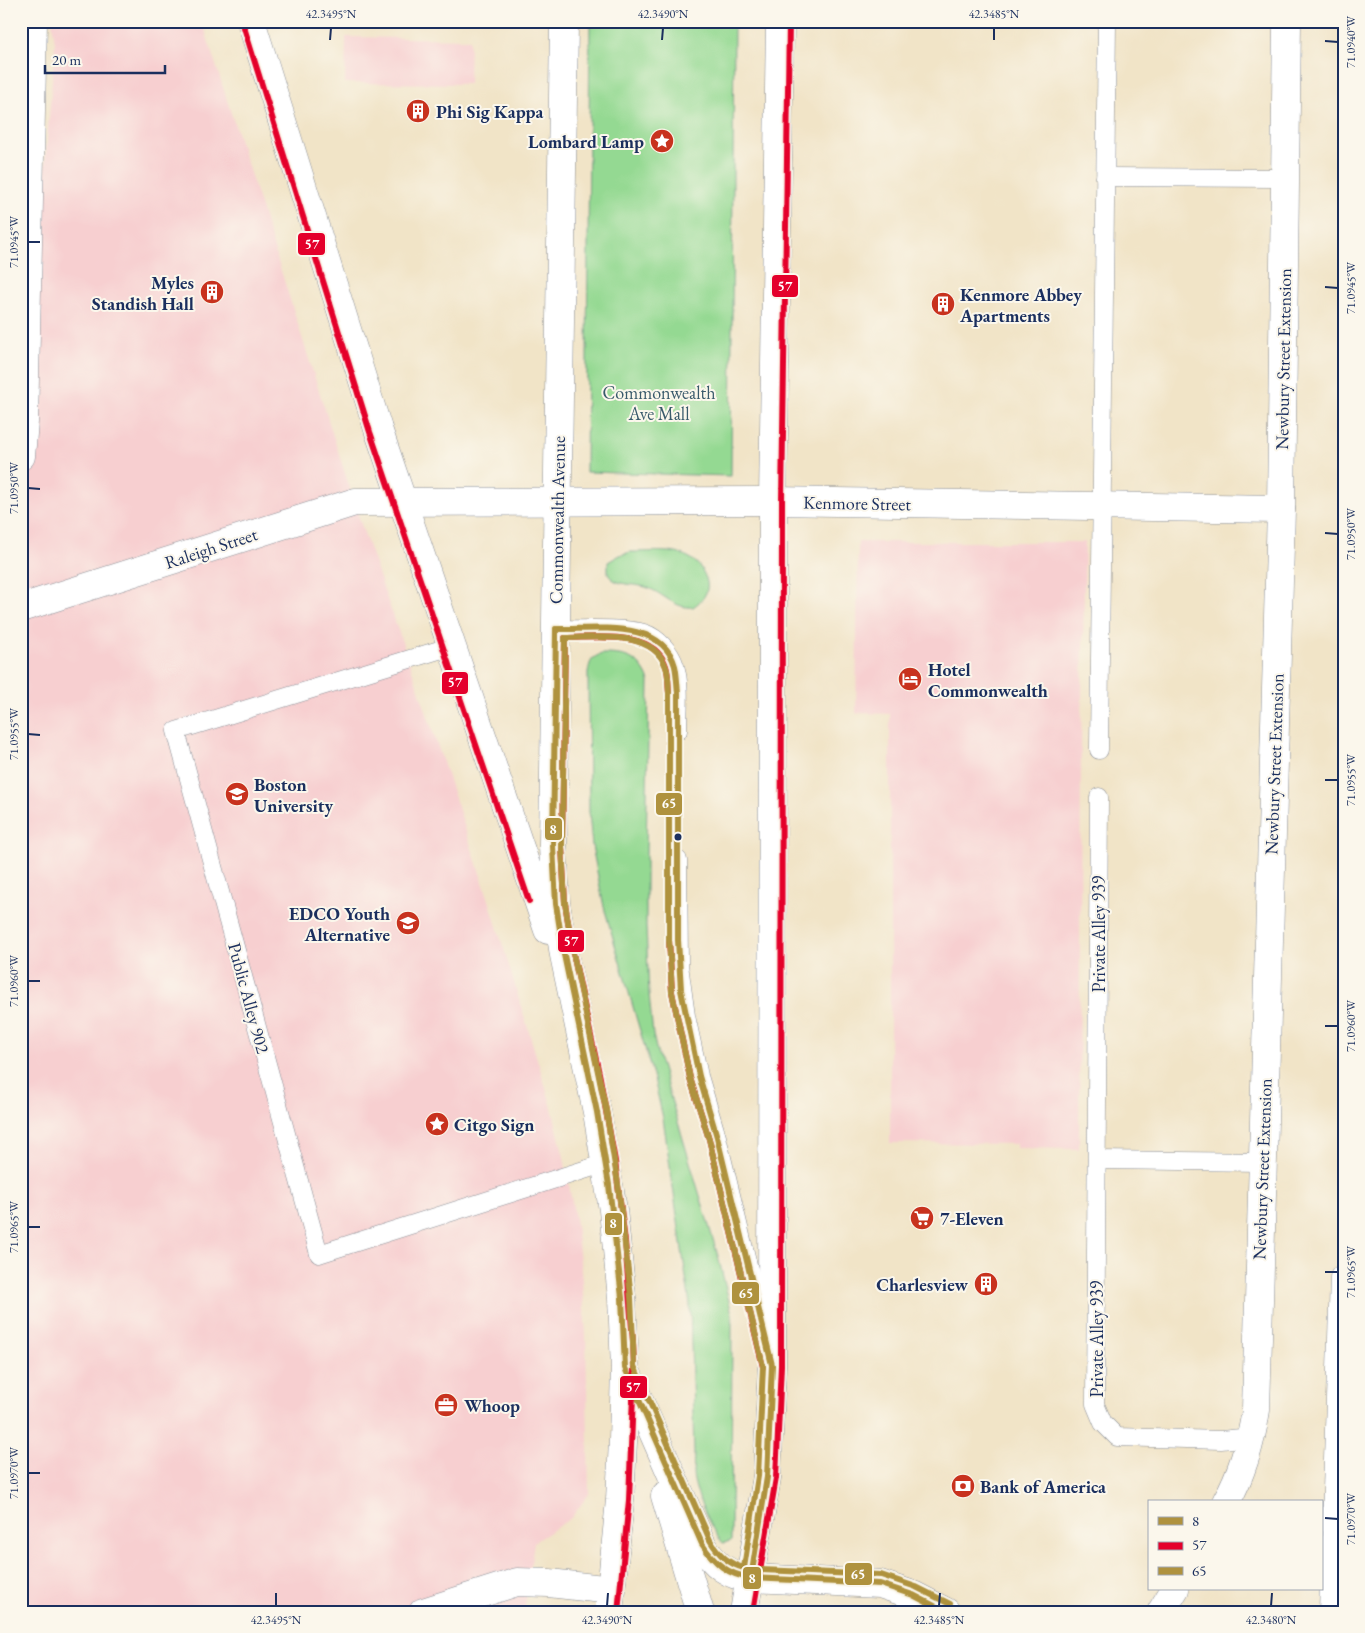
<svg xmlns="http://www.w3.org/2000/svg" width="1365" height="1633" viewBox="0 0 1365 1633" font-family="'EB Garamond',serif">
  <rect width="100%" height="100%" fill="#fbf7ec"/>
  <filter id="ink" filterUnits="userSpaceOnUse"><feTurbulence type="fractalNoise" baseFrequency=".02" numOctaves="2"/><feDisplacementMap in="SourceGraphic" scale="10" xChannelSelector="R" yChannelSelector="G"/><feConvolveMatrix kernelMatrix="1 2 1 2 8 2 1 2 1" color-interpolation-filters="sRGB"/></filter>
  <filter id="wash" filterUnits="userSpaceOnUse"><feTurbulence type="fractalNoise" baseFrequency=".0096" numOctaves="4" result="noise"/><feDisplacementMap in="SourceGraphic" scale="20" xChannelSelector="R" yChannelSelector="G"/><feGaussianBlur stdDeviation="1.12" result="paint"/><feColorMatrix in="noise" values="0 0 0 0 0 0 0 0 0 0 0 0 0 0 0 0 0 1.4 0 .05"/><feComposite in="paint" operator="in"/></filter>
  <g filter="url(#wash)">
    <rect width="100%" height="100%" fill="#f1e4c7"/>
    <g fill="#f7cfd0">
      <polygon points="52,21 202,21 363,530 418,687 489,900 552,1108 564,1157 576,1224 582,1280 586,1335 589,1494 571,1518 534,1542 524,1612 21,1612 21,432 24,422 55,44"/>
      <polygon points="346,37 470,39 469,84 345,83"/>
      <polygon points="858,542 1085,542 1081,749 1079,1149 1016,1148 1016,1144 890,1143 890,714 856,713"/>
    </g>
    <g fill="#94d992" stroke="#588478">
      <polygon points="590,21 734,21 731,476 586,472"/>
      <path d="M631,552C661,552 697,545 707,582C709,593 702,601 693,607C675,609 664,594 648,588C636,583 615,587 608,574V562L620,555Z"/>
      <path d="M602,654C625,654 640,657 649,681L646,856V927L649,994L653,1035L657,1052L718,1256L732,1314L731,1541L723,1543C711,1532 694,1490 693,1474C693,1467 694,1460 694,1453L690,1305L663,1118L654,1079L604,907L592,846L589,812L588,672C590,662 591,657 602,654Z"/>
    </g>
  </g>
  <g filter="url(#ink)">
    <g fill="none" stroke-linecap="round" stroke-linejoin="round">
      <g stroke="#868a92" stroke-width="19">
        <g id="service">
          <polyline points="1105,177 1286,178"/>
          <path d="M556,629C579,630 624,627 644,633C658,638 671,652 675,666C681,686 678,710 678,731"/>
          <polyline points="452,646 176,731 319,1254 606,1163"/>
          <polyline points="1099,750 1107,21"/>
          <polyline points="1099,797 1095,1404 1103,1423 1117,1437 1221,1440 1251,1437"/>
          <polyline points="678,860 679,965 686,1016 699,1076 717,1137 764,1331"/>
          <polyline points="1097,1160 1262,1162"/>
        </g>
      </g>
      <g stroke="#868a92" stroke-width="29">
        <g id="minor">
          <polyline points="21,608 355,502 773,501 1281,509"/>
          <path d="M1226,1502C1243,1472 1251,1443 1256,1410L1281,509L1287,21"/>
          <polyline points="423,1612 517,1582 549,1583 612,1590"/>
          <polyline points="1161,1612 1175,1589"/>
        </g>
      </g>
      <g stroke="#868a92" stroke-width="29">
        <polyline id="tertiary" points="21,456 24,422 33,21"/>
      </g>
      <g stroke="#868a92" stroke-width="29">
        <g id="primary">
          <polyline points="251,21 378,429 548,930"/>
          <polyline points="564,21 553,846 556,904 564,955 597,1112 613,1210 622,1298 625,1368 623,1441 620,1500 609,1612"/>
          <path d="M628,1375L702,1544C713,1564 728,1576 751,1578L880,1584L913,1595L946,1612"/>
          <polyline points="665,1496 700,1612"/>
          <polyline points="744,1612 767,1477 772,1365 773,501 780,21"/>
        </g>
      </g>
      <g stroke="#868a92" stroke-width="29">
        <polyline id="motorway" points="1333,1612 1344,1278"/>
      </g>
      <use href="#service" stroke="#fff" stroke-width="18"/>
      <use href="#minor" stroke="#fff" stroke-width="28"/>
      <use href="#tertiary" stroke="#fff" stroke-width="28"/>
      <use href="#primary" stroke="#fff" stroke-width="28"/>
      <use href="#motorway" stroke="#fff" stroke-width="28"/>
      <g stroke="#fbf7ec" stroke-width="10">
        <g id="bus-1">
          <path d="M556,629L553,846L556,904L564,955L597,1112L609,1185L622,1298L625,1368L702,1544C714,1563 728,1575 751,1578L880,1584L913,1595L946,1612"/>
          <path d="M556,629C594,630 662,618 675,666C677,675 677,684 678,693V940L681,990L699,1076L717,1137L772,1365L767,1477L751,1578"/>
        </g>
      </g>
      <g stroke="#fbf7ec" stroke-width="10">
        <g id="bus-2">
          <polyline points="243,24 370,432 529,901"/>
          <path d="M618,1612L629,1500L634,1368L633,1341L625,1241L615,1161L600,1078L573,953L565,903L562,846L565,638C596,638 653,629 666,666C669,675 668,685 669,693V940L672,992L690,1078L709,1139L763,1367"/>
          <polyline points="753,1612 776,1478 781,1365 782,501 789,21"/>
        </g>
      </g>
      <g stroke="#fbf7ec" stroke-width="10">
        <g id="bus-3">
          <path d="M565,638C597,638 653,629 666,667C669,675 668,685 669,693V940L672,992L690,1078L709,1139L763,1366L758,1476L744,1568C728,1564 718,1554 710,1540L634,1366L631,1297L618,1184L606,1110L573,953L565,903L562,846Z"/>
          <polyline points="761,1570 881,1575 916,1587 950,1604"/>
        </g>
      </g>
      <use href="#bus-1" stroke="#af923e" stroke-width="6"/>
      <use href="#bus-2" stroke="#e4002b" stroke-width="6"/>
      <use href="#bus-3" stroke="#af923e" stroke-width="6"/>
    </g>
  </g>
  <path fill="none" stroke="#1b2f5e" stroke-width="2" d="M330,40L331,28M662,40L663,28M994,40V28M1325,41L1338,42M28,242H40M1325,287L1338,288M28,488L40,489M1325,533L1338,534M28,734L40,735M1325,780H1338M28,981H40M1325,1026H1338M28,1227H40M1325,1272H1338M28,1473H40M1325,1518L1338,1519M276,1606V1593M607,1606L608,1593M939,1606L940,1593M1271,1606L1272,1593"/>
  <defs>
    <g id="building-disc" transform="scale(1.25)"><circle r="9.5" fill="#c8321e" stroke="#fbf7ec"/><path d="M-4-6H4V6H1V3H-1V6H-4ZM-2.5-4.3h1.7v1.8h-1.7ZM.8-4.3h1.7v1.8H.8ZM-2.5-1h1.7V.8h-1.7ZM.8-1h1.7V.8H.8Z" fill="#fff"/></g>
    <g id="sight-disc" transform="scale(1.25)"><circle r="9.5" fill="#c8321e" stroke="#fbf7ec"/><path d="M0-6L1.8-2.2L6-1.7L2.9 1.2L3.7 5.4L0 3.3L-3.7 5.4L-2.9 1.2L-6-1.7L-1.8-2.2Z" fill="#fff"/></g>
    <g id="hotel-disc" transform="scale(1.25)"><circle r="9.5" fill="#c8321e" stroke="#fbf7ec"/><path d="M-6-4.5h1.5V1H6V5H4.5V3h-9V5H-6ZM-4 0a1.8 1.8 0 1 1 3.6 0ZM.5 0V-2.5h3Q6-2.5 6 0Z" fill="#fff"/></g>
    <g id="university-disc" transform="scale(1.25)"><circle r="9.5" fill="#c8321e" stroke="#fbf7ec"/><path d="M0-5L7-2L0 1L-7-2ZM-4 1L0 2.5L4 1V4Q0 6-4 4Z" fill="#fff"/></g>
    <g id="school-disc" transform="scale(1.25)"><circle r="9.5" fill="#c8321e" stroke="#fbf7ec"/><path d="M0-5L7-2L0 1L-7-2ZM-4 1L0 2.5L4 1V4Q0 6-4 4Z" fill="#fff"/></g>
    <g id="supermarket-disc" transform="scale(1.25)"><circle r="9.5" fill="#c8321e" stroke="#fbf7ec"/><path d="M-6-5.5h2.5l.6 2H6L4.5 2H-2.5L-4.4-4H-6ZM-1.5 3.2a1.3 1.3 0 1 0 .1 0ZM3 3.2a1.3 1.3 0 1 0 .1 0Z" fill="#fff"/></g>
    <g id="office-disc" transform="scale(1.25)"><circle r="9.5" fill="#c8321e" stroke="#fbf7ec"/><path d="M-6-3h4V-5.5h4V-3h4V5H-6ZM-1-4.5V-3h2v-1.5ZM-6 0V1H6V0Z" fill="#fff"/></g>
    <g id="bank-disc" transform="scale(1.25)"><circle r="9.5" fill="#c8321e" stroke="#fbf7ec"/><path d="M-6-4H6V4H-6ZM0-2.3a2.3 2.3 0 1 0 0 4.6a2.3 2.3 0 1 0 0-4.6Z" fill="#fff"/></g>
  </defs>
  <g fill-rule="evenodd">
    <use href="#building-disc" x="418" y="111"/>
    <use href="#sight-disc" x="662" y="141"/>
    <use href="#building-disc" x="212" y="292"/>
    <use href="#building-disc" x="943" y="304"/>
    <use href="#hotel-disc" x="910" y="679"/>
    <use href="#university-disc" x="237" y="794"/>
    <use href="#school-disc" x="408" y="923"/>
    <use href="#sight-disc" x="437" y="1124"/>
    <use href="#supermarket-disc" x="922" y="1218"/>
    <use href="#building-disc" x="986" y="1284"/>
    <use href="#office-disc" x="446" y="1405"/>
    <use href="#bank-disc" x="963" y="1486"/>
  </g>
  <circle fill="#1b2f5e" stroke="#fbf7ec" stroke-width="2" cx="678" cy="837" r="4.5"/>
  <g text-anchor="middle" dominant-baseline="central" stroke-width="4" stroke-linejoin="round" paint-order="stroke">
    <g font-size="18" font-weight="bold" fill="#1b2f5e" stroke="#fbf7ec" text-anchor="start">
      <text x="436" y="111">Phi Sig Kappa</text>
      <text x="644" y="141" text-anchor="end">Lombard Lamp</text>
      <text x="194" y="282" text-anchor="end">Myles<tspan x="194" dy="21">Standish Hall</tspan></text>
      <text x="960" y="294">Kenmore Abbey<tspan x="960" dy="21">Apartments</tspan></text>
      <text x="928" y="669">Hotel<tspan x="928" dy="21">Commonwealth</tspan></text>
      <text x="254" y="784">Boston<tspan x="254" dy="21">University</tspan></text>
      <text x="390" y="913" text-anchor="end">EDCO Youth<tspan x="390" dy="21">Alternative</tspan></text>
      <text x="454" y="1124">Citgo Sign</text>
      <text x="940" y="1218">7-Eleven</text>
      <text x="968" y="1284" text-anchor="end">Charlesview</text>
      <text x="464" y="1405">Whoop</text>
      <text x="980" y="1486">Bank of America</text>
    </g>
    <g font-size="18" fill="#1b2f5e" stroke="#fbf7ec">
      <text transform="translate(1283 359) rotate(-89)">Newbury Street Extension</text>
      <text transform="translate(857 503) rotate(1)">Kenmore Street</text>
      <text transform="translate(557 520) rotate(-89)">Commonwealth Avenue</text>
      <text transform="translate(211 548) rotate(-18)">Raleigh Street</text>
      <text transform="translate(1274 764) rotate(-88)">Newbury Street Extension</text>
      <text transform="translate(1098 934) rotate(-90)">Private Alley 939</text>
      <text transform="translate(249 998) rotate(75)">Public Alley 902</text>
      <text transform="translate(1262 1169) rotate(-88)">Newbury Street Extension</text>
      <text transform="translate(1096 1339) rotate(-90)">Private Alley 939</text>
    </g>
    <g font-size="18" fill="#395a6b" stroke="#fbf7ec">
      <text x="659" y="392">Commonwealth<tspan x="659" dy="21">Ave Mall</tspan></text>
    </g>
  </g>
  <g stroke="#fbf7ec" stroke-width="2">
    <rect x="297" y="232" width="29" height="24" rx="5" fill="#e4002b"/>
    <rect x="771" y="274" width="28" height="24" rx="5" fill="#e4002b"/>
    <rect x="441" y="671" width="28" height="24" rx="5" fill="#e4002b"/>
    <rect x="655" y="792" width="28" height="24" rx="5" fill="#af923e"/>
    <rect x="544" y="817" width="19" height="24" rx="5" fill="#af923e"/>
    <rect x="557" y="929" width="28" height="24" rx="5" fill="#e4002b"/>
    <rect x="604" y="1212" width="19" height="24" rx="5" fill="#af923e"/>
    <rect x="731" y="1281" width="29" height="24" rx="5" fill="#af923e"/>
    <rect x="619" y="1375" width="29" height="24" rx="5" fill="#e4002b"/>
    <rect x="844" y="1562" width="29" height="24" rx="5" fill="#af923e"/>
    <rect x="742" y="1566" width="20" height="24" rx="5" fill="#af923e"/>
  </g>
  <g font-size="14" text-anchor="middle" font-weight="bold" fill="#fff">
    <text x="312" y="249">57</text>
    <text x="785" y="291">57</text>
    <text x="455" y="687">57</text>
    <text x="669" y="808">65</text>
    <text x="553" y="834">8</text>
    <text x="571" y="946">57</text>
    <text x="613" y="1228">8</text>
    <text x="746" y="1298">65</text>
    <text x="633" y="1392">57</text>
    <text x="858" y="1579">65</text>
    <text x="752" y="1583">8</text>
  </g>
  <rect width="1365" height="1633" fill="none" stroke="#fbf7ec" stroke-width="55"/>
  <rect x="1148" y="1500" width="175" height="90" fill="#fbf7ec" stroke="#a1a7b3"/>
  <rect x="1158" y="1517" width="25" height="8" fill="#af923e" stroke="#a1a7b3"/>
  <text x="1192" y="1526" font-size="15" fill="#1b2f5e">8</text>
  <rect x="1158" y="1542" width="25" height="8" fill="#e4002b" stroke="#a1a7b3"/>
  <text x="1192" y="1550" font-size="15" fill="#1b2f5e">57</text>
  <rect x="1158" y="1567" width="25" height="8" fill="#af923e" stroke="#a1a7b3"/>
  <text x="1192" y="1576" font-size="15" fill="#1b2f5e">65</text>
  <path d="M45 65v8h120v-8" fill="none" stroke="#1b2f5e" stroke-width="2.5"/>
  <text x="52" y="65" font-size="15" fill="#1b2f5e" stroke="#fbf7ec" stroke-width="4" paint-order="stroke">20 m</text>
  <rect x="28" y="28" width="1310" height="1578" fill="none" stroke="#1b2f5e" stroke-width="2"/>
  <g font-size="12" text-anchor="middle" fill="#1b2f5e">
    <text x="331" y="18">42.3495°N</text>
    <text x="663" y="18">42.3490°N</text>
    <text x="994" y="18">42.3485°N</text>
    <text transform="translate(1351 42) rotate(-90)" y="4">71.0940°W</text>
    <text transform="translate(14 242) rotate(-90)" y="4">71.0945°W</text>
    <text transform="translate(1351 288) rotate(-90)" y="4">71.0945°W</text>
    <text transform="translate(14 488) rotate(-90)" y="4">71.0950°W</text>
    <text transform="translate(1351 534) rotate(-90)" y="4">71.0950°W</text>
    <text transform="translate(14 734) rotate(-90)" y="4">71.0955°W</text>
    <text transform="translate(1351 780) rotate(-90)" y="4">71.0955°W</text>
    <text transform="translate(14 981) rotate(-90)" y="4">71.0960°W</text>
    <text transform="translate(1351 1026) rotate(-90)" y="4">71.0960°W</text>
    <text transform="translate(14 1227) rotate(-90)" y="4">71.0965°W</text>
    <text transform="translate(1351 1272) rotate(-90)" y="4">71.0965°W</text>
    <text transform="translate(14 1473) rotate(-90)" y="4">71.0970°W</text>
    <text transform="translate(1351 1519) rotate(-90)" y="4">71.0970°W</text>
    <text x="276" y="1624">42.3495°N</text>
    <text x="607" y="1624">42.3490°N</text>
    <text x="939" y="1624">42.3485°N</text>
    <text x="1271" y="1624">42.3480°N</text>
  </g>
</svg>
